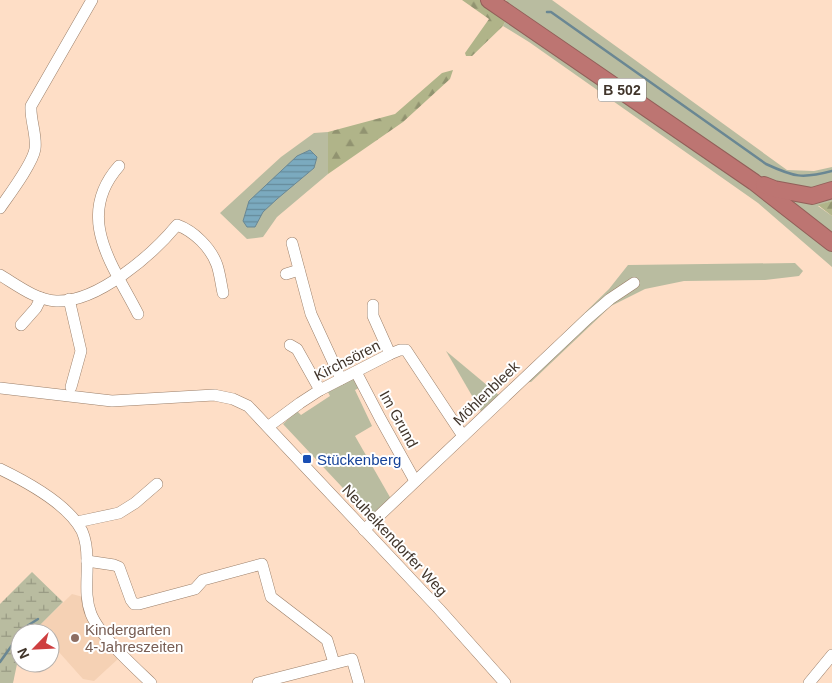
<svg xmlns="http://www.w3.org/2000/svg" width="832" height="683" viewBox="0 0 832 683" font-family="Helvetica,sans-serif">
  <defs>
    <pattern id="forest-firs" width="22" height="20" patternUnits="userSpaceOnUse" patternTransform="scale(1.25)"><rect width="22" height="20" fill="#b0b489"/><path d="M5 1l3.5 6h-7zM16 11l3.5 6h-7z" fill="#919370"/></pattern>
    <pattern id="wetland-marsh" width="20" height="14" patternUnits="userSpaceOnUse" patternTransform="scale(1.25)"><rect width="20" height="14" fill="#b9bca0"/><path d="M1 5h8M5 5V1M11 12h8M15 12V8" fill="none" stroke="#989a83"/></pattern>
    <pattern id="water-rules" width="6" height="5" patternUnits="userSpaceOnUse" patternTransform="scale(1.25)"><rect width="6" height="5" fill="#7baabf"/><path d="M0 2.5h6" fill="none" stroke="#668b9b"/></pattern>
  </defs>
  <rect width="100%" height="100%" fill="#fedec6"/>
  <polygon fill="#f5d1b4" points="72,594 83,597 119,658 94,681 83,679 50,642 50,633 42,633 37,628"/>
  <g fill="#b9bca0">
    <polygon points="506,0 552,0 787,170 814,171 832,167 832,186 812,191 777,186 748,171 508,5"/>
    <polygon points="506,20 648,114 832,250 832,267 758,203 529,42 503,26"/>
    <polygon points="328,132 328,174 277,217 263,237 247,239 220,213 281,157 314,133"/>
    <polygon points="770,191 832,194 832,201 818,206 832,216 832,238"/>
    <polygon points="795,263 803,271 799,276 765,280 684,281 645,289 611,306 531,382 519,383 522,374 609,289 628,265"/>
    <polygon points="446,351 500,396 482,413"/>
    <polygon points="354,378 361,387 355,390 372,426 355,436 391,499 371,518 283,424 297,411 301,415 330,396 327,390"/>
  </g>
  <g fill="url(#forest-firs)">
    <polygon points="462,0 482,0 506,20 503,26 472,56 466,56 465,53 489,19"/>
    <polygon points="453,70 450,79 403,122 328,174 328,132 395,114 442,73"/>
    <polygon points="832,201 832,216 818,205"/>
  </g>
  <polygon fill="url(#wetland-marsh)" points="32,572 63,602 37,628 25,629 24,633 20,633 20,650 13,683 0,683 0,604"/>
  <polygon fill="url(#water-rules)" stroke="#6a8793" points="310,150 317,157 314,168 277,199 263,212 255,227 247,227 243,221 249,201 297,156"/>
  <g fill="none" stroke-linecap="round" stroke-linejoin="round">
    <g stroke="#6a8793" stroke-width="2.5">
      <path d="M547,12H551L766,164C794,177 802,179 832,171"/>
      <polyline points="21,633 24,628 38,619"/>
      <polyline points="0,662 20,634"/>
    </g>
    <g stroke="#9b7f69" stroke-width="12">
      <g id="minor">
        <path d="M119,166C74,217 113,265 138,314"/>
        <path d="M0,208C9,195 33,163 35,149C37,135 30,120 31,106L92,0"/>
        <polyline points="292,243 311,314 341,379"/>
        <polyline points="286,274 299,270"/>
        <path d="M0,275C17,285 36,300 56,301C97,303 152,255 177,225C194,231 211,248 217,265C220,274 221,284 223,293"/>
        <polyline points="69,299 81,351 71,387"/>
        <polyline points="373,305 373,316 390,354"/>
        <polyline points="21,325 36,308 41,298"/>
        <polyline points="290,345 297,349 320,390"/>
        <polyline points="356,372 380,418 415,481"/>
        <polyline points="0,388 112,401 214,395 233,399 248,406 439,609 505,683"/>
        <polyline points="269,426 300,403 320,390 390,354 400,350 406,350 463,436"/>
        <path d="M0,469C27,482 68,504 82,531C86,540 87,550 87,560C88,578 84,596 91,614C100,636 133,666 151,683"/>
        <polyline points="77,522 119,513 135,503 157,484"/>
        <polyline points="364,530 588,318 610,299 634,283"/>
        <polyline points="87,561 114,565 119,567 131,600 134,604 139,604 195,589 203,580 262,564 271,597 327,640 334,663"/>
        <polyline points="258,683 352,659 359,683"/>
        <polyline points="809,683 832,655"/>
      </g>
    </g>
    <g stroke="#925f59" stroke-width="18">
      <g id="highway">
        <polyline points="489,0 754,182 832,243"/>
        <polyline points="764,185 774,189 812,196 832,190"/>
      </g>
    </g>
    <use href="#minor" stroke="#fff" stroke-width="11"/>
    <use href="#highway" stroke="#bd7572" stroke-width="16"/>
  </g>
  <rect fill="#1a4fb4" stroke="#fff" stroke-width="2" x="302" y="454" width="10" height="10" rx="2.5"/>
  <circle fill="#8d6e63" stroke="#fff" stroke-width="2" cx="75" cy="638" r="5"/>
  <g text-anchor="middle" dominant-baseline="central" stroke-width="4" stroke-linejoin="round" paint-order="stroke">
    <rect fill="#fff" stroke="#7a726b" stroke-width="1" x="598" y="78.5" width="48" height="23" rx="4"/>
    <g font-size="14" font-weight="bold" fill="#41352b">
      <text x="622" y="90">B 502</text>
    </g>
    <g font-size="15" fill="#41352b" stroke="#fff">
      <text transform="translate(347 360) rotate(-27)">Kirchsören</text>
      <text transform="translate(486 393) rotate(-44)">Möhlenbleek</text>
      <text transform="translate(399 419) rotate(61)">Im Grund</text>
      <text transform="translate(395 540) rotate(47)">Neuheikendorfer Weg</text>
    </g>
    <g font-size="15" fill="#164399" stroke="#fff" text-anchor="start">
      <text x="317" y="459">Stückenberg</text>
    </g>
    <g font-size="15" fill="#785e54" stroke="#fff" text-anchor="start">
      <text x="85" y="629">Kindergarten<tspan x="85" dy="17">4-Jahreszeiten</tspan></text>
    </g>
  </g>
  <g transform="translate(35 648) rotate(246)"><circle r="24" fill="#ffffff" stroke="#b3aeaa"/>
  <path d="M0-4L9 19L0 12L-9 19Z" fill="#ce3f40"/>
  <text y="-8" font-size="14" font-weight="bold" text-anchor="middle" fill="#41352b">N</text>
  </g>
</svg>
